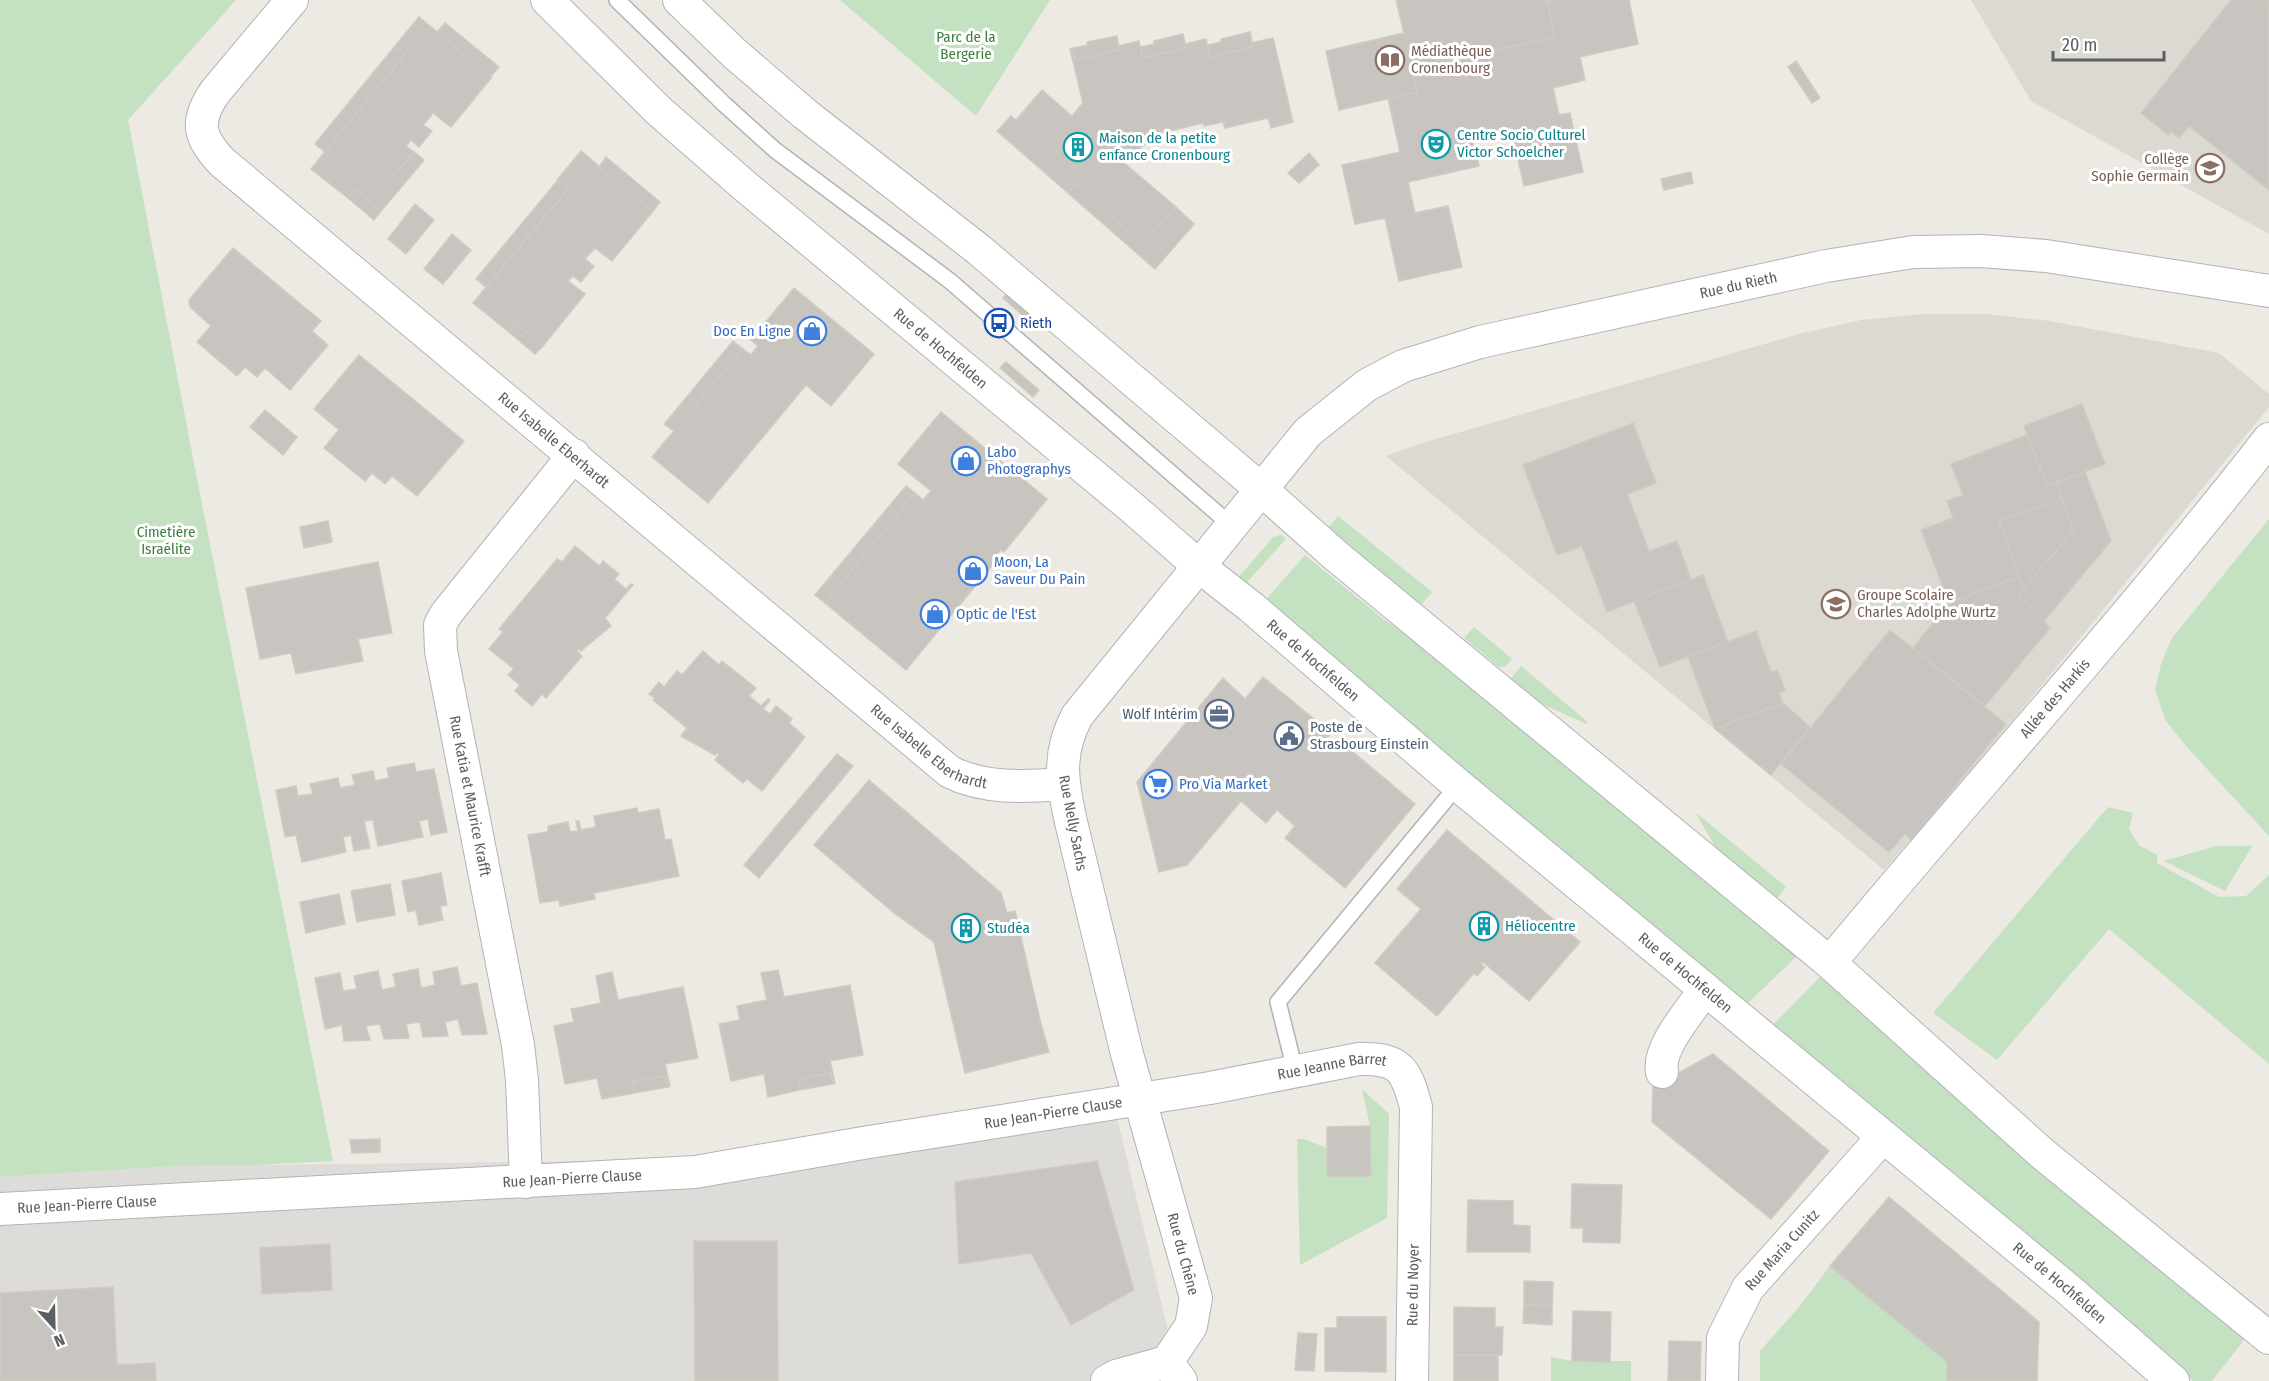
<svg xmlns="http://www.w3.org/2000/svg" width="2269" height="1381" viewBox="0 0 2269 1381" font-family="'Fira Sans Condensed',sans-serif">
  <rect width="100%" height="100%" fill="#eceae3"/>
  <polygon fill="#dedcd8" points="1117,1117 1175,1360 1131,1381 0,1381 0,1177 179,1166 685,1160"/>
  <g fill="#dcd9d2">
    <polygon points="1971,0 2269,0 2269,234 2031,101"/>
    <polygon points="1924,314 1986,314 2050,321 2219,353 2269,394 2269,407 1987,752 1884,870 1386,456 1419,444 1799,334 1861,320"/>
  </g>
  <g fill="#c4e1c2">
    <polygon points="0,0 236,0 128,120 198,484 333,1161 253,1165 179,1166 0,1177"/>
    <polygon points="840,0 1050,0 976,116"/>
    <polygon points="1338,516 1432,592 1418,609 1400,590 1328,528"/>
    <polygon points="2269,519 2269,836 2185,745 2166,721 2155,690 2161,664 2172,638"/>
    <polygon points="1281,535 1286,539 1242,588 1238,578 1273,537"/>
    <polygon points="1305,555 1382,618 1439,655 1799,954 1743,1008 1262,604"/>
    <polygon points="1474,627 1512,659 1506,666 1499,667 1464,638"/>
    <polygon points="1521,666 1588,722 1586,724 1520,694 1507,683"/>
    <polygon points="2108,807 2133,813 2129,829 2139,845 2157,855 2157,863 2219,897 2246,896 2269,875 2269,1064 2109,929 1997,1060 1933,1013"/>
    <polygon points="1695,812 1786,887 1772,905 1729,870"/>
    <polygon points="2216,846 2252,846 2225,891 2164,861"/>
    <polygon points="1823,974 2248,1335 2212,1381 2193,1381 1769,1029"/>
    <polygon points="1362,1089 1389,1114 1387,1218 1300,1265 1297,1139 1304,1139 1327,1148 1328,1176 1370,1176 1370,1126"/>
    <polygon points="1830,1266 1947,1362 1947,1381 1760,1381 1760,1351 1799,1307"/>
    <polygon points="1551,1357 1572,1361 1631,1361 1631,1381 1551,1381"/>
  </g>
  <g fill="#c8c5c0" stroke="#d0cbc2" stroke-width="1.5">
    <polygon points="1396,0 1547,0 1555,37 1411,69 1417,92 1339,110 1326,51 1404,33"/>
    <polygon points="1552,0 1629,0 1638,44 1580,57 1585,80 1553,88 1559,115 1570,113 1583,172 1524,186 1511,127 1472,136 1479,166 1408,182 1415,213 1448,206 1462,267 1399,281 1385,218 1355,224 1342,165 1400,152 1388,98 1417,92 1411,69 1555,37 1547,1"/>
    <polygon points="2231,0 2269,0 2269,190 2189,126 2179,138 2171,131 2168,135 2141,113"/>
    <polygon points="419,17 492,77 451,127 433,113 423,125 432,131 419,147 411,140 406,146 414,152 394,176 404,184 381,211 355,190 348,198 311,169 405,54 395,46"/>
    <polygon points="445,23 499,67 491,76 437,32"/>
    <polygon points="1250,32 1253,47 1210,57 1208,45 1221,42 1221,39"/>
    <polygon points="1183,34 1186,48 1143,58 1140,47 1154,44 1154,41"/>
    <polygon points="1117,36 1119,50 1075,60 1073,48 1088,45 1087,42"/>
    <polygon points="1273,38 1293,122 1271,128 1268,118 1225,128 1223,122 1204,126 1203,123 1161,133 1122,161 1176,207 1143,244 1075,185 1068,193 997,131 1011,116 1016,120 1042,90 1072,116 1083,103 1070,49 1073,48 1075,60 1119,50 1118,46 1139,41 1143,58 1186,48 1185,44 1206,39 1210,57 1253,47 1251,43"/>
    <polygon points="395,46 405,54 325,152 315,144"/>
    <polygon points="1796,61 1820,98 1812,103 1788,67"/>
    <polygon points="581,151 653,211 612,261 595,248 585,259 594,266 581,282 573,276 568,281 585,294 543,346 516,323 509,332 473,303 568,189 557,180"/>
    <polygon points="414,152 424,160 404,184 394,176"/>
    <polygon points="1309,153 1319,165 1299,183 1288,173"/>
    <polygon points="606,157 660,202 653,211 599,167"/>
    <polygon points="1691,172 1693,183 1664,190 1661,179"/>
    <polygon points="558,180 568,189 486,287 476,279"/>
    <polygon points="1075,185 1143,244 1176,207 1194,224 1155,269 1068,193"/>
    <polygon points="355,190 381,211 374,220 348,198"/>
    <polygon points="415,204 434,220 406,254 388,239"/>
    <polygon points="452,234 471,250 443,284 424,269"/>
    <polygon points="233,248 321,321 312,331 328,345 290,390 265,368 257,377 245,367 237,376 197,342 211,326 190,307 189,300"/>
    <polygon points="794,288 874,354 831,406 806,385 708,503 652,457 674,431 664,424 681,404 690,412 743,349 751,355 758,346 751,340"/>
    <polygon points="1009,291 1042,320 1036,327 1003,298"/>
    <polygon points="516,323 543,346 535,354 509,332"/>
    <polygon points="733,341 743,349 690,412 681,404"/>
    <polygon points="359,355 464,441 417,496 392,476 385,484 372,473 365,481 324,448 339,430 314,409"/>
    <polygon points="1006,362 1039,390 1033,397 1000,368"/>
    <polygon points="2082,404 2105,464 2047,486 2024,426"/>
    <polygon points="265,410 297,437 283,455 250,427"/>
    <polygon points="941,412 1047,499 1004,552 1001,550 997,554 993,559 996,561 906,670 825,603 915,493 923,500 931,491 898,464"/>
    <polygon points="1633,423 1656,483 1627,494 1649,551 1677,541 1691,580 1607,612 1582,546 1557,555 1523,465"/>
    <polygon points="2027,435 2047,486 2056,483 2061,498 1999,521 2020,576 1949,603 1921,530 1953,518 1947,501 1963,495 1951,464"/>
    <polygon points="2085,472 2111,541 2043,622 2018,595 2074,530 2056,483"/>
    <polygon points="906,486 915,493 825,603 815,595"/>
    <polygon points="2061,498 2074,530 2023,589 1999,521"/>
    <polygon points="328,521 332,542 304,548 300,527"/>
    <polygon points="575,546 600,566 603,561 619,574 614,579 626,589 631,584 633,585 605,618 611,626 581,651 579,649 577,651 582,656 546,698 542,694 532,706 515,691 520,685 508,675 514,669 489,649 503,632 499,629 557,559 562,562"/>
    <polygon points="378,562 392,633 358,639 363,661 296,674 291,653 260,659 246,588"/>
    <polygon points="1703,575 1728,642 1660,667 1634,601"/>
    <polygon points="2020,576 2023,589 2018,595 2050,628 1985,706 1913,648 1949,603"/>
    <polygon points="1890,630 2006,724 1911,840 1905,834 1889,852 1781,764"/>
    <polygon points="1756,631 1771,672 1777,670 1785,690 1779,693 1783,703 1715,729 1688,657"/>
    <polygon points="703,651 719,665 722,661 756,688 749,696 761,706 768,699 770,700 763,709 770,714 776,706 792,719 789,723 805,737 762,791 747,779 743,783 715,760 719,755 717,753 715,755 681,736 687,728 653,700 655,698 649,694 659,682 664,687 677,671 682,675"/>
    <polygon points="1263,677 1331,733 1326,739 1342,753 1347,747 1415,804 1345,888 1285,838 1295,826 1277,810 1266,823 1241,801 1187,865 1159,872 1137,782 1223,678 1245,699"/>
    <polygon points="1783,703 1810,727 1771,775 1715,729"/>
    <polygon points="837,754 853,766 759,878 744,865"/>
    <polygon points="414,763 416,772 434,769 447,832 431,835 428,819 419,821 423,837 378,846 373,820 364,821 370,848 354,851 351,835 343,837 346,852 302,862 296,835 285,837 276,790 296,786 298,796 313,794 310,784 338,778 340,788 355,785 352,775 373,771 375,781 389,778 387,768"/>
    <polygon points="869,780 1001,893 1007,913 1015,911 1040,1020 1049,1052 965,1073 934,942 894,913 814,845"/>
    <polygon points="637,808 638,813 659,809 665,840 671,839 679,876 594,893 595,899 560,906 559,900 540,903 528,835 548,832 548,826 568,822 570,832 578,831 576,821 579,821 581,830 596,827 594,816"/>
    <polygon points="1447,830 1580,942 1529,1001 1483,962 1481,964 1485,967 1477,976 1474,973 1437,1016 1375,963 1421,909 1397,889"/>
    <polygon points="441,873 447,905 440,906 443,920 419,925 416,910 408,912 402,881"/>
    <polygon points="390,884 395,915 357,922 351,891"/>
    <polygon points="339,894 345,924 306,933 300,902"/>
    <polygon points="457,967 461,986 477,983 487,1034 462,1035 458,1019 445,1022 448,1036 423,1037 420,1022 406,1024 409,1038 384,1039 380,1024 366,1026 370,1040 344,1041 342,1025 325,1029 315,978 340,973 343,991 357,989 354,976 378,971 382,990 396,987 393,974 418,969 421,988 435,985 433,972"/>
    <polygon points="778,970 784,997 850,985 863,1055 830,1061 835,1083 833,1084 831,1073 798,1079 800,1090 768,1097 764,1074 731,1081 719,1024 740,1020 737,1006 767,1000 761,973"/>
    <polygon points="612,972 618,1000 683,987 698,1058 665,1064 670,1086 668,1087 665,1076 633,1082 635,1093 602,1099 597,1078 565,1084 554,1026 574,1022 571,1009 601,1003 596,976"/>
    <polygon points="1713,1054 1829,1151 1771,1219 1652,1122 1653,1087"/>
    <polygon points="831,1073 833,1084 800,1090 798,1079"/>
    <polygon points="665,1076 668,1087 635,1093 633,1082"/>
    <polygon points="1370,1126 1371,1176 1327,1176 1327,1127"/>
    <polygon points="380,1139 380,1152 352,1153 350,1140"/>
    <polygon points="1097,1161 1134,1290 1071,1325 1031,1253 959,1264 955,1182"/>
    <polygon points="1572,1184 1622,1185 1620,1243 1583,1242 1583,1228 1571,1228"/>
    <polygon points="1889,1197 2039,1322 2037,1381 1947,1381 1947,1362 1830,1266"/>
    <polygon points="1468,1200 1513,1201 1513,1225 1530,1226 1530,1252 1467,1252"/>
    <polygon points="694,1241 777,1241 778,1381 695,1381"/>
    <polygon points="330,1244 332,1290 262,1294 260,1248"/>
    <polygon points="1524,1281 1553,1282 1552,1306 1524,1305"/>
    <polygon points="113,1287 117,1365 155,1363 156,1381 0,1381 0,1293"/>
    <polygon points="1524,1305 1552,1306 1552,1325 1523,1323"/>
    <polygon points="1454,1307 1495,1308 1495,1327 1503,1327 1502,1355 1454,1355"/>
    <polygon points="1573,1311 1611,1312 1610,1362 1572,1361"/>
    <polygon points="1337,1317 1386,1317 1386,1372 1325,1371 1325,1328 1337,1328"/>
    <polygon points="1298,1333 1317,1334 1314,1371 1295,1370"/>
    <polygon points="1669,1341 1701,1342 1700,1381 1668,1381"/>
    <rect x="1454" y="1355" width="44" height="26"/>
  </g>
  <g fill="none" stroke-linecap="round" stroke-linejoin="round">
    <g stroke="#b1b4b7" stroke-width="18">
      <g id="lane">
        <polyline points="617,0 724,104 775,150 950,281 1232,526"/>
        <polyline points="1295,1070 1278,1002 1458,785"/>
      </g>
    </g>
    <g stroke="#b1b4b7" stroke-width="34">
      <g id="street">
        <path id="s1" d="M292,0L215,92C195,121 198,137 222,162L950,772C984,789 1024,787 1063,784"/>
        <path id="s2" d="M547,0L659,111L746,187L1129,505L1200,567L1251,607L1458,785L2069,1290L2173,1381"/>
        <polyline points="679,0 734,53 805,114 978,249 1262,490 1335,555 1830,963 2044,1155 2269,1338"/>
        <path id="s3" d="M1837,954C1980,782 2131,616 2269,439"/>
        <path d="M1662,1072C1657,1047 1691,1011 1705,989"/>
        <polyline points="526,1182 522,1080 518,1045 441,651 440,625 446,614 574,455"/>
        <path id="s4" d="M0,1209L695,1172L863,1143L1210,1088L1359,1059C1400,1058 1406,1069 1416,1107L1412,1381"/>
        <polyline points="1107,1381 1116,1376 1167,1362"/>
        <path id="s5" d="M1181,1381L1167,1362L1191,1326L1196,1298L1127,1054L1071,822C1062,781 1057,754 1077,716L1308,432L1367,385L1403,366L1480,342L1826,266L1913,252L1981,251L2046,256L2269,291"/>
        <path id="s6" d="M1722,1381L1723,1338L1748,1288L1883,1137"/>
      </g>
    </g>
    <use href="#lane" stroke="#fff" stroke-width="15"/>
    <use href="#street" stroke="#fff" stroke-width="32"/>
  </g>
  <defs>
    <g id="library-ring" transform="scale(1.5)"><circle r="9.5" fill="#fff" stroke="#8d6e63" stroke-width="1.5"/><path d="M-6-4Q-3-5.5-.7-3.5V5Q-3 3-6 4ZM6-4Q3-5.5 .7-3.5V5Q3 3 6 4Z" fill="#8d6e63"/></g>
    <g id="theatre-ring" transform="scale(1.5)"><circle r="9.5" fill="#fff" stroke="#0f9aa8" stroke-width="1.5"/><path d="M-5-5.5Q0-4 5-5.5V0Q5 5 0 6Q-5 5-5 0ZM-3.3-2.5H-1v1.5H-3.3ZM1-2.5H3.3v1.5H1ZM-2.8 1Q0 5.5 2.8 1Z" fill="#0f9aa8"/></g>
    <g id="building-ring" transform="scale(1.5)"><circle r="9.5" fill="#fff" stroke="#0f9aa8" stroke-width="1.5"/><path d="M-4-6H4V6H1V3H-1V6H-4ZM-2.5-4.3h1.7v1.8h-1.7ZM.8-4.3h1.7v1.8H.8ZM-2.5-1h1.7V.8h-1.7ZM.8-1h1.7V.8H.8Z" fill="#0f9aa8"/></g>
    <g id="school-ring" transform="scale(1.5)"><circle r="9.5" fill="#fff" stroke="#8d6e63" stroke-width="1.5"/><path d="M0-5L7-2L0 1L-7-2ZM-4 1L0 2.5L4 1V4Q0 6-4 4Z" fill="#8d6e63"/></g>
    <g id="bus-ring" transform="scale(1.5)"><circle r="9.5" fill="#fff" stroke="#1a4fb4" stroke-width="1.5"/><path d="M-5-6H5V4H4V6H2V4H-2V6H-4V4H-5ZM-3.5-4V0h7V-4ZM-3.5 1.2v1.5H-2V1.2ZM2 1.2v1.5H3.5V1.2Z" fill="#1a4fb4"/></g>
    <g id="shop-ring" transform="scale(1.5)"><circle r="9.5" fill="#fff" stroke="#3f7fe0" stroke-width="1.5"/><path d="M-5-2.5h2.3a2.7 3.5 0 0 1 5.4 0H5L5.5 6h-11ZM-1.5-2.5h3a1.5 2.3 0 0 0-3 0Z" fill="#3f7fe0"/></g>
    <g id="office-ring" transform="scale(1.5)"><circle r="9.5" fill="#fff" stroke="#5c6f8a" stroke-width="1.5"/><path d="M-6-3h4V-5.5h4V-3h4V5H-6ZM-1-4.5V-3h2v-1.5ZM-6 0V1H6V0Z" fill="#5c6f8a"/></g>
    <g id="civic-ring" transform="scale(1.5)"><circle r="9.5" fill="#fff" stroke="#5c6f8a" stroke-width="1.5"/><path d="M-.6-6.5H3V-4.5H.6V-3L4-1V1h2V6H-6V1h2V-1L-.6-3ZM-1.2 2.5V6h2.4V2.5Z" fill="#5c6f8a"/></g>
    <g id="supermarket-ring" transform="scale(1.5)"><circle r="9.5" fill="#fff" stroke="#3f7fe0" stroke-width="1.5"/><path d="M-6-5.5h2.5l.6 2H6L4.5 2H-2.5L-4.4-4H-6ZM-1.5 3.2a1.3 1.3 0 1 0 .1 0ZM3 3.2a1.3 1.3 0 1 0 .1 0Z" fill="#3f7fe0"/></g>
  </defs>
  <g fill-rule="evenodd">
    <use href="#library-ring" x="1390" y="60"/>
    <use href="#theatre-ring" x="1436" y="144"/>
    <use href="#building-ring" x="1078" y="147"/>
    <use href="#school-ring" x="2210" y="168"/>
    <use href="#bus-ring" x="999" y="323"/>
    <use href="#shop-ring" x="812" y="331"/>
    <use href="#shop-ring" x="966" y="461"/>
    <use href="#shop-ring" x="973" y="571"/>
    <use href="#school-ring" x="1836" y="604"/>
    <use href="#shop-ring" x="935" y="614"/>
    <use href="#office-ring" x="1219" y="714"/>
    <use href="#civic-ring" x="1289" y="736"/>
    <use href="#supermarket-ring" x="1158" y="784"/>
    <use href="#building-ring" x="1484" y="926"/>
    <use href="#building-ring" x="966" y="928"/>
  </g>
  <g text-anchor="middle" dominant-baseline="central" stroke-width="6" stroke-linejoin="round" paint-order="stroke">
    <g font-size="15" fill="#3e7e3e" stroke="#fff">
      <text x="966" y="37">Parc de la<tspan x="966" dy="17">Bergerie</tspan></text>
      <text x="166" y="532">Cimetière<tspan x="166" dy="17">Israélite</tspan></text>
    </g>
    <g font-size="15" fill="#785e54" stroke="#fff" text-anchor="start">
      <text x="1411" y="51">Médiathèque<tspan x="1411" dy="17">Cronenbourg</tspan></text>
      <text x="2189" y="159" text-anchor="end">Collège<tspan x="2189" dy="17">Sophie Germain</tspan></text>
      <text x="1857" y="595">Groupe Scolaire<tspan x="1857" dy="17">Charles Adolphe Wurtz</tspan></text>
    </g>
    <g font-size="15" fill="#0d838f" stroke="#fff" text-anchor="start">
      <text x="1457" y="135">Centre Socio Culturel<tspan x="1457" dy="17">Victor Schoelcher</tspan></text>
      <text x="1099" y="138">Maison de la petite<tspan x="1099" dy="17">enfance Cronenbourg</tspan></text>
      <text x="1505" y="926">Héliocentre</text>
      <text x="987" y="928">Studéa</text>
    </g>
    <g font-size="15" fill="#5b5f62" stroke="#fff">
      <text stroke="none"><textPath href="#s5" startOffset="1524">Rue du Rieth</textPath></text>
      <text stroke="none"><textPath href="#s2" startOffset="526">Rue de Hochfelden</textPath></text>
      <text stroke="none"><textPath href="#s1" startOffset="632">Rue Isabelle Eberhardt</textPath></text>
      <text stroke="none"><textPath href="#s2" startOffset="1012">Rue de Hochfelden</textPath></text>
      <text stroke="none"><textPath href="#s3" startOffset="336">Allée des Harkis</textPath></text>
      <text stroke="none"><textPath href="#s1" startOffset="1118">Rue Isabelle Eberhardt</textPath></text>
      <text transform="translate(470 796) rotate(79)">Rue Katia et Maurice Krafft</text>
      <text transform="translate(1073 823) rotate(79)">Rue Nelly Sachs</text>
      <text stroke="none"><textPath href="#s2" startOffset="1498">Rue de Hochfelden</textPath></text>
      <text stroke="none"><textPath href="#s4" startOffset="1342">Rue Jeanne Barret</textPath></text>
      <text stroke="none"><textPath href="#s4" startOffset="1059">Rue Jean-Pierre Clause</textPath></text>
      <text stroke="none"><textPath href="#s4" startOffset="573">Rue Jean-Pierre Clause</textPath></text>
      <text stroke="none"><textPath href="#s4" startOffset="87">Rue Jean-Pierre Clause</textPath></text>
      <text stroke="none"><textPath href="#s6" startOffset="150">Rue Maria Cunitz</textPath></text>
      <text transform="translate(1183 1254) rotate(75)">Rue du Chêne</text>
      <text stroke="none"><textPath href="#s2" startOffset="1984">Rue de Hochfelden</textPath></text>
      <text transform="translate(1413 1285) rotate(-89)">Rue du Noyer</text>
    </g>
    <g font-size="15" fill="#164399" stroke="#fff" text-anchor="start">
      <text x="1020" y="323">Rieth</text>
    </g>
    <g font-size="15" fill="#366cbe" stroke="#fff" text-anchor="start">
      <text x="791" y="331" text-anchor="end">Doc En Ligne</text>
      <text x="987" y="452">Labo<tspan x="987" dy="17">Photographys</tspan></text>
      <text x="994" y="562">Moon, La<tspan x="994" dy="17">Saveur Du Pain</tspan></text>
      <text x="956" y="614">Optic de l'Est</text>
      <text x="1179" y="784">Pro Via Market</text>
    </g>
    <g font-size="15" fill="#4e5e75" stroke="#fff" text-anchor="end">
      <text x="1198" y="714">Wolf Intérim</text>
      <text x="1310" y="727" text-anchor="start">Poste de<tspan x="1310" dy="17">Strasbourg Einstein</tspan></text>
    </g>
  </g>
  <g transform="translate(54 1327) rotate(158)" stroke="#ffffff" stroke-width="4.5" paint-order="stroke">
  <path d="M0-4.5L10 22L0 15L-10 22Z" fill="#5b5f62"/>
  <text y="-9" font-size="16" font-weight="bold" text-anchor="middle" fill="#5b5f62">N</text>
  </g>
  <path d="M2053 51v9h111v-9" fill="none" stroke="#5b5f62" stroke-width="3"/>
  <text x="2062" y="51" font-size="18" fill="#5b5f62" stroke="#ffffff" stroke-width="4.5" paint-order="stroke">20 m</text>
</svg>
